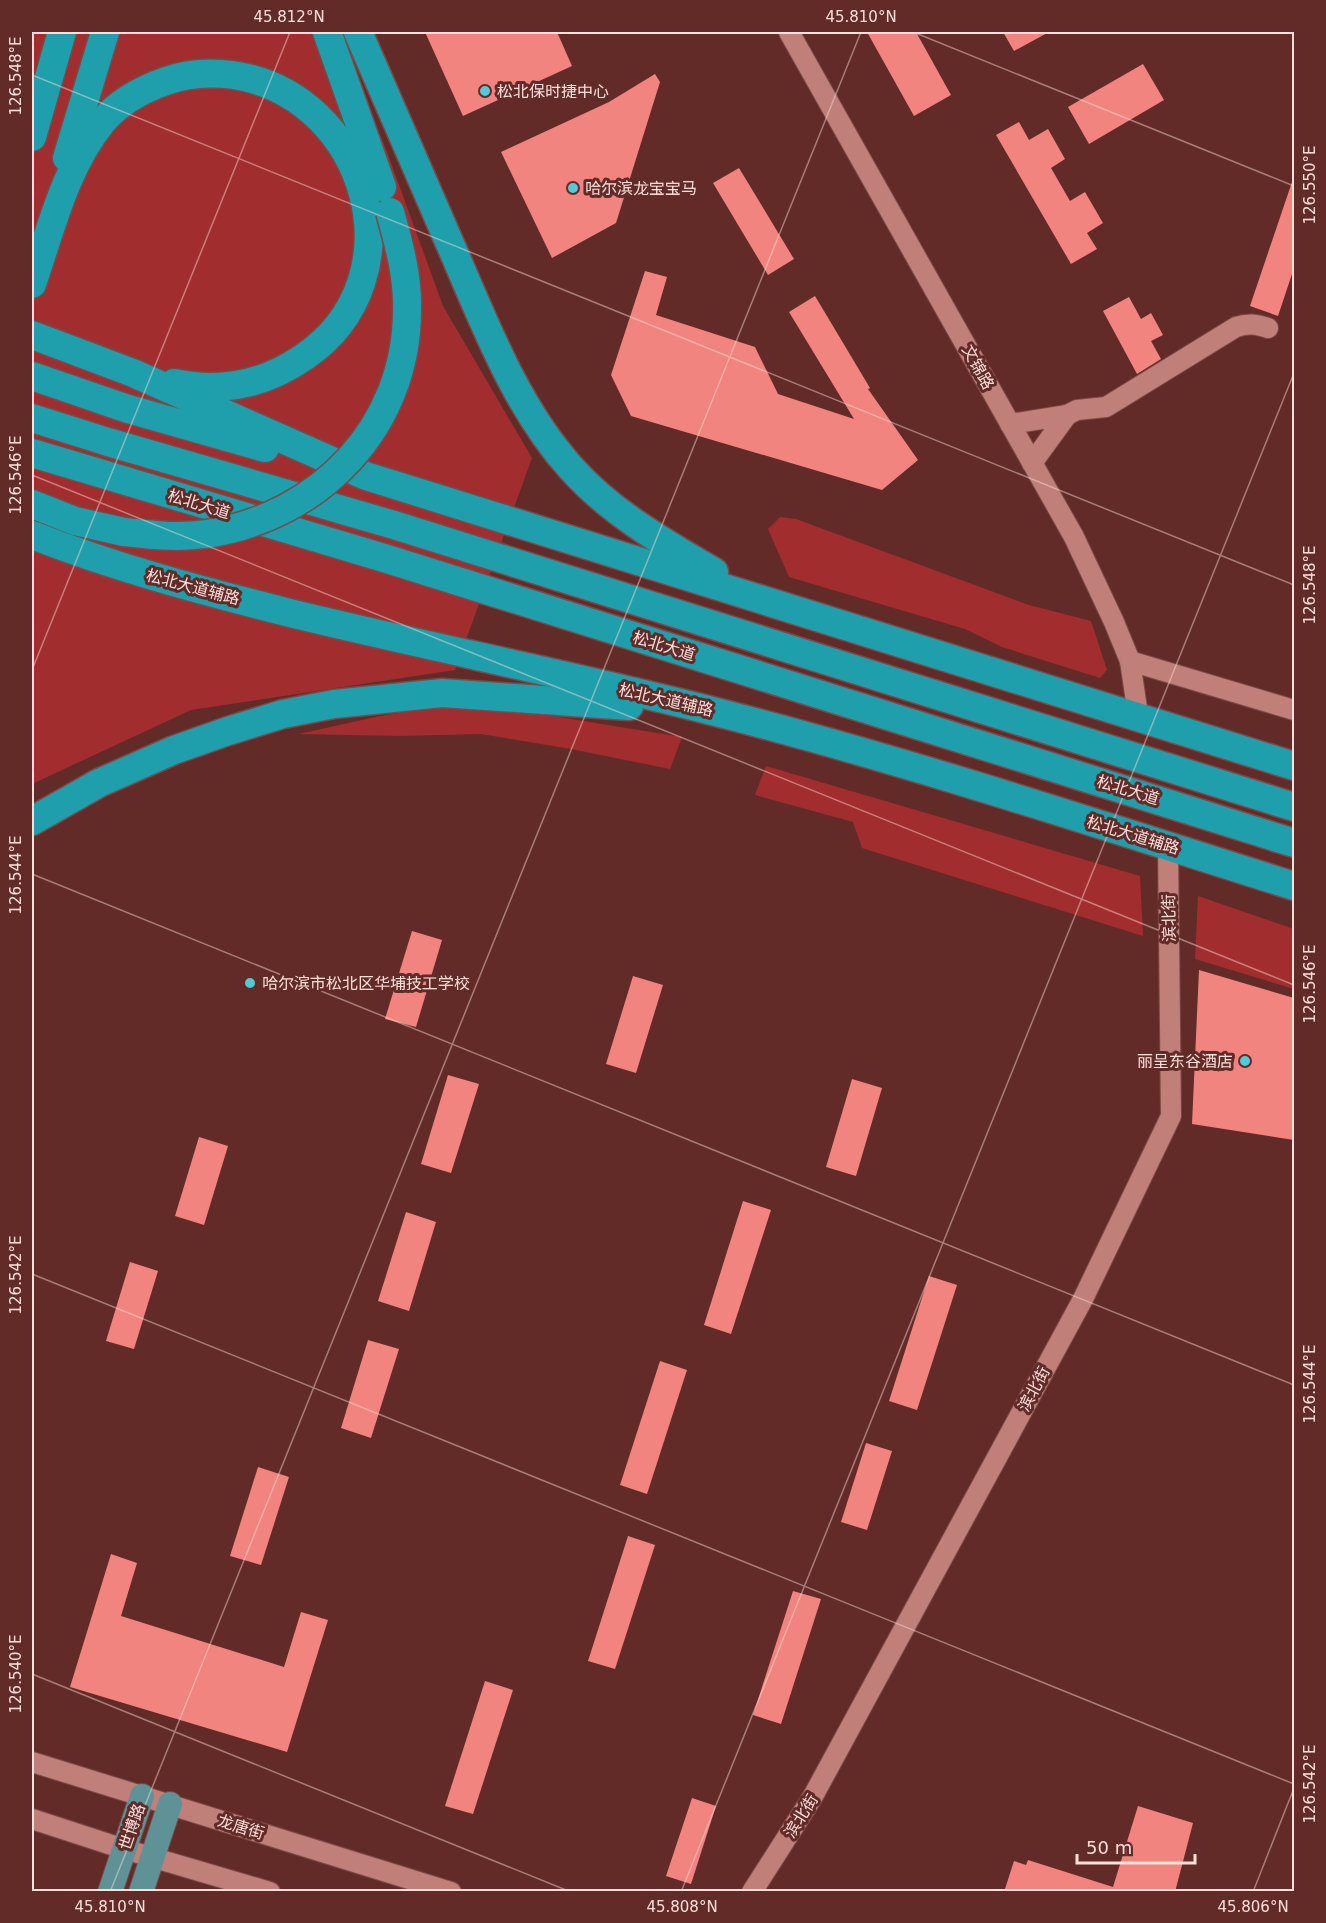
<svg xmlns="http://www.w3.org/2000/svg" width="1326" height="1923" viewBox="0 0 1326 1923" font-family="'DejaVu Sans','Noto Sans SC',sans-serif">
  <rect width="100%" height="100%" fill="#632b28"/>
  <g fill="#a22d2e">
    <polygon points="32,32 338,32 387,152 443,306 532,458 455,670 191,710 32,784"/>
    <polygon points="780,517 796,519 1029,605 1091,621 1107,670 1100,678 1002,647 965,629 789,577 768,529"/>
    <polygon points="442,706 504,708 682,737 670,769 571,749 481,734 399,736 299,734 380,716"/>
    <polygon points="766,766 1140,876 1143,936 862,848 853,822 755,795"/>
    <polygon points="1198,896 1294,929 1294,989 1195,959"/>
  </g>
  <g fill="#f1847e">
    <polygon points="425,32 557,32 572,66 463,116"/>
    <polygon points="867,32 916,32 951,95 914,116"/>
    <polygon points="1003,32 1049,32 1014,51"/>
    <polygon points="1143,64 1164,100 1089,144 1068,107"/>
    <polygon points="655,74 660,82 616,223 552,258 501,152 609,102"/>
    <polygon points="1019,122 1029,140 1048,129 1065,159 1051,168 1070,201 1085,192 1103,223 1087,233 1097,249 1071,264 996,135"/>
    <polygon points="739,168 794,259 768,275 713,183"/>
    <polygon points="1292,182 1294,182 1294,268 1278,316 1250,306"/>
    <polygon points="645,271 667,277 656,315 755,347 778,394 854,419 789,312 815,296 870,388 868,389 918,460 882,490 631,416 611,375"/>
    <polygon points="1129,297 1141,319 1151,313 1163,335 1151,341 1161,359 1137,374 1103,311"/>
    <polygon points="412,931 442,940 416,1027 385,1019"/>
    <polygon points="1199,970 1294,998 1294,1140 1192,1124"/>
    <polygon points="633,976 663,985 636,1073 606,1064"/>
    <polygon points="448,1075 479,1084 451,1173 421,1164"/>
    <polygon points="852,1079 882,1088 856,1176 826,1167"/>
    <polygon points="199,1137 228,1146 204,1225 175,1216"/>
    <polygon points="743,1201 771,1210 731,1334 704,1325"/>
    <polygon points="406,1212 436,1222 409,1311 378,1301"/>
    <polygon points="130,1262 158,1271 134,1349 106,1341"/>
    <polygon points="929,1276 957,1285 917,1410 889,1401"/>
    <polygon points="368,1340 399,1349 371,1438 341,1428"/>
    <polygon points="660,1361 687,1370 647,1494 620,1485"/>
    <polygon points="866,1443 892,1451 867,1530 841,1522"/>
    <polygon points="258,1467 289,1477 261,1565 230,1556"/>
    <polygon points="628,1536 655,1545 615,1669 588,1661"/>
    <polygon points="111,1554 137,1563 121,1616 284,1667 301,1612 328,1620 287,1752 70,1687"/>
    <polygon points="793,1591 821,1599 781,1724 753,1715"/>
    <polygon points="485,1681 513,1690 473,1814 445,1806"/>
    <polygon points="692,1798 716,1806 691,1884 666,1876"/>
    <polygon points="1138,1806 1193,1823 1175,1892 1004,1892 1014,1861 1026,1865 1028,1860 1113,1887"/>
  </g>
  <g fill="none" stroke-linecap="round" stroke-linejoin="round">
    <g stroke="#794a49" stroke-width="22">
      <g id="minor">
        <polyline points="789,32 1074,537 1114,622 1130,661 1138,715"/>
        <path d="M1067,415L1077,410L1106,407L1236,327C1248,323 1256,324 1268,328"/>
        <polyline points="1010,424 1067,415 1032,463"/>
        <polyline points="1130,661 1294,710"/>
        <polyline points="32,1762 451,1892"/>
        <polyline points="32,1819 124,1849 270,1892"/>
        <polyline points="752,1892 812,1798 1083,1299 1171,1116 1168,846"/>
      </g>
    </g>
    <g stroke="#794a49" stroke-width="26">
      <g id="major">
        <polyline points="110,1892 142,1796"/>
        <polyline points="141,1892 170,1804"/>
      </g>
    </g>
    <g stroke="#794a49" stroke-width="31">
      <g id="highway">
        <polyline points="327,32 382,187"/>
        <path d="M358,32C390,105 422,179 454,253C486,327 517,408 571,468C610,512 664,543 714,572"/>
        <polyline points="32,137 62,32"/>
        <polyline points="67,158 105,32"/>
        <path d="M32,284C51,229 65,168 102,122C118,103 143,89 166,81C188,73 211,72 233,75C368,95 421,278 304,357C265,384 221,393 174,383"/>
        <polyline points="32,335 133,373 366,476 1294,766"/>
        <polyline points="32,376 125,408 265,448"/>
        <polyline points="32,418 108,442 394,525 1294,807"/>
        <polyline points="32,453 384,558 1294,843"/>
        <polyline points="32,504 75,521 124,532"/>
        <path d="M32,535C116,568 203,591 290,613C433,648 578,676 720,713C914,763 1104,826 1294,886"/>
        <polyline points="32,821 99,783 174,750 228,731 283,714 334,704 442,693 629,706"/>
      </g>
    </g>
    <use href="#minor" stroke="#c07f79" stroke-width="20"/>
    <use href="#major" stroke="#5f9297" stroke-width="24"/>
    <use href="#highway" stroke="#1e9fab" stroke-width="28"/>
    <g stroke="#794a49" stroke-width="31" stroke-linecap="butt">
      <path id="highway-bridge" d="M124,532C151,535 179,538 206,534C320,517 407,427 407,310C408,277 399,244 390,212"/>
    </g>
    <use href="#highway-bridge" stroke="#1e9fab" stroke-width="28"/>
  </g>
  <path fill="none" stroke="#fddfdc" stroke-width="1.5" stroke-opacity="0.45" d="M913,32L1294,186M32,75L1294,585M32,475L1294,985M32,670L290,32M32,874L1294,1385M32,1274L1294,1784M32,1674L571,1892M110,1892L861,32M681,1892L1294,373M1253,1892L1294,1788"/>
  <g fill="#52cbd8" stroke="#632b28" stroke-width="2">
    <circle cx="485" cy="91" r="6"/>
    <circle cx="573" cy="188" r="6"/>
    <circle cx="250" cy="983" r="6"/>
    <circle cx="1245" cy="1061" r="6"/>
  </g>
  <g text-anchor="middle" dominant-baseline="central" stroke-width="6" stroke-linejoin="round" paint-order="stroke">
    <g font-size="16" fill="#fddfdc" stroke="#632b28" text-anchor="start">
      <text x="497" y="91">松北保时捷中心</text>
      <text x="585" y="188">哈尔滨龙宝宝马</text>
      <text x="262" y="983">哈尔滨市松北区华埔技工学校</text>
      <text x="1233" y="1061" text-anchor="end">丽呈东谷酒店</text>
    </g>
    <g font-size="16" fill="#fddfdc" stroke="#632b28">
      <text transform="translate(978 367) rotate(61)">文锦路</text>
      <text transform="translate(199 504) rotate(17)">松北大道</text>
      <text transform="translate(193 587) rotate(15)">松北大道辅路</text>
      <text transform="translate(664 646) rotate(17)">松北大道</text>
      <text transform="translate(666 700) rotate(13)">松北大道辅路</text>
      <text transform="translate(1128 790) rotate(17)">松北大道</text>
      <text transform="translate(1133 835) rotate(17)">松北大道辅路</text>
      <text transform="translate(1169 918) rotate(-91)">滨北街</text>
      <text transform="translate(1034 1389) rotate(-62)">滨北街</text>
      <text transform="translate(801 1816) rotate(-58)">滨北街</text>
      <text transform="translate(132 1827) rotate(-71)">世博路</text>
      <text transform="translate(241 1827) rotate(17)">龙唐街</text>
    </g>
  </g>
  <rect width="1326" height="1923" fill="none" stroke="#632b28" stroke-width="66"/>
  <path d="M1077 1854v9h118v-9" fill="none" stroke="#fddfdc" stroke-width="3"/>
  <text x="1086" y="1854" font-size="18" fill="#fddfdc" stroke="#632b28" stroke-width="4.5" paint-order="stroke">50 m</text>
  <rect x="33" y="33" width="1260" height="1857" fill="none" stroke="#fddfdc" stroke-width="2"/>
  <g font-size="15" text-anchor="middle" fill="#fddfdc">
    <text x="289" y="22">45.812°N</text>
    <text x="861" y="22">45.810°N</text>
    <text transform="translate(16 76) rotate(-90)" y="5">126.548°E</text>
    <text transform="translate(1310 185) rotate(-90)" y="5">126.550°E</text>
    <text transform="translate(16 475) rotate(-90)" y="5">126.546°E</text>
    <text transform="translate(1310 585) rotate(-90)" y="5">126.548°E</text>
    <text transform="translate(16 875) rotate(-90)" y="5">126.544°E</text>
    <text transform="translate(1310 984) rotate(-90)" y="5">126.546°E</text>
    <text transform="translate(16 1275) rotate(-90)" y="5">126.542°E</text>
    <text transform="translate(1310 1384) rotate(-90)" y="5">126.544°E</text>
    <text transform="translate(16 1674) rotate(-90)" y="5">126.540°E</text>
    <text transform="translate(1310 1784) rotate(-90)" y="5">126.542°E</text>
    <text x="110" y="1912">45.810°N</text>
    <text x="682" y="1912">45.808°N</text>
    <text x="1253" y="1912">45.806°N</text>
  </g>
</svg>
